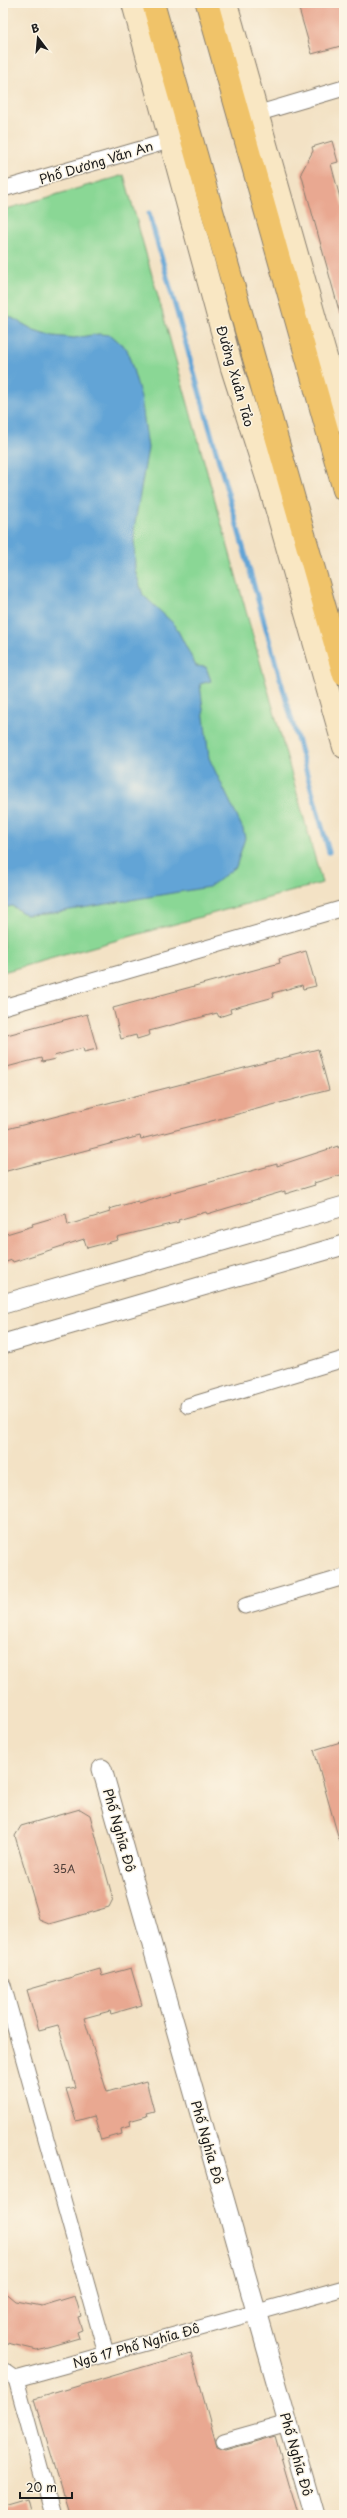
<svg xmlns="http://www.w3.org/2000/svg" width="347" height="2518" viewBox="0 0 347 2518" font-family="'Playpen Sans',sans-serif">
  <rect width="100%" height="100%" fill="#fcf5e5"/>
  <filter id="ink" filterUnits="userSpaceOnUse"><feTurbulence type="fractalNoise" baseFrequency=".025" numOctaves="2"/><feDisplacementMap in="SourceGraphic" scale="8" xChannelSelector="R" yChannelSelector="G"/><feConvolveMatrix kernelMatrix="1 2 1 2 8 2 1 2 1" color-interpolation-filters="sRGB"/></filter>
  <filter id="wash" filterUnits="userSpaceOnUse"><feTurbulence type="fractalNoise" baseFrequency=".012" numOctaves="4" result="noise"/><feDisplacementMap in="SourceGraphic" scale="16" xChannelSelector="R" yChannelSelector="G"/><feGaussianBlur stdDeviation="0.9" result="paint"/><feColorMatrix in="noise" values="0 0 0 0 0 0 0 0 0 0 0 0 0 0 0 0 0 1.4 0 .05"/><feComposite in="paint" operator="in"/></filter>
  <g filter="url(#wash)">
    <rect width="100%" height="100%" fill="#f3e2c5"/>
    <polygon fill="#8ad795" stroke="#537a58" points="124,175 322,883 3,972 3,210"/>
    <polygon fill="#62a4d6" stroke="#3f6079" points="3,313 34,330 53,336 74,338 98,334 111,335 127,349 141,397 148,448 134,529 135,570 143,595 175,625 196,666 206,667 211,681 200,684 209,758 243,829 245,838 236,867 209,887 46,914 26,915 12,906 3,908"/>
    <g fill="none" stroke-linecap="round" stroke-linejoin="round">
      <polyline stroke="#62a4d6" stroke-width="5" points="149,213 329,852"/>
    </g>
    <g id="blocks">
      <g fill="#e9a891">
        <polygon points="320,3 344,3 344,45 312,54 299,9"/>
        <polygon points="332,141 338,162 331,164 344,213 344,314 340,314 301,173 313,151 312,147"/>
        <polygon points="306,951 316,986 303,989 302,985 273,993 274,997 230,1009 231,1013 219,1017 217,1013 149,1031 150,1035 137,1039 136,1035 121,1039 113,1008 280,963 279,959"/>
        <polygon points="87,1014 97,1049 84,1052 83,1048 54,1056 55,1059 42,1062 41,1058 3,1068 3,1036"/>
        <polygon points="318,1049 329,1090 219,1119 141,1139 140,1136 3,1172 3,1130"/>
        <polygon points="338,1146 338,1148 344,1146 344,1174 314,1183 315,1185 285,1194 285,1191 207,1214 206,1212 178,1220 179,1222 117,1237 118,1240 87,1248 84,1239 13,1262 12,1260 3,1263 3,1235 33,1226 32,1224 66,1214 68,1225 110,1212 109,1209 138,1201 139,1204 171,1194 170,1193 277,1164 277,1166"/>
        <polygon points="344,1741 344,1843 340,1843 314,1750"/>
        <polygon points="80,1809 90,1815 113,1899 109,1907 50,1924 40,1920 15,1836 21,1826"/>
        <polygon points="131,1968 142,2005 111,2014 110,2011 84,2018 107,2092 146,2081 154,2111 146,2113 147,2116 129,2121 130,2126 121,2129 122,2134 101,2140 94,2116 76,2121 66,2089 76,2087 58,2025 39,2030 27,1990 100,1969 102,1976"/>
        <polygon points="3,2291 15,2301 42,2306 75,2296 81,2316 78,2317 82,2330 77,2332 79,2338 37,2350 3,2342"/>
        <polygon points="191,2353 217,2447 226,2450 275,2436 298,2515 70,2515 34,2399"/>
        <polygon points="27,2499 31,2515 3,2515 3,2506"/>
      </g>
    </g>
  </g>
  <g filter="url(#ink)">
    <use href="#blocks" fill-opacity="0" stroke="#887f70" stroke-width="1"/>
    <g fill="none" stroke-linecap="round" stroke-linejoin="round">
      <g stroke="#887f70" stroke-width="17">
        <g id="minor">
          <polyline points="249,116 344,88"/>
          <polyline points="3,189 179,138"/>
          <polyline points="3,1007 344,908"/>
          <polyline points="188,1406 344,1359"/>
          <polyline points="245,1606 344,1577"/>
          <polyline points="3,1985 106,2353"/>
          <polyline points="3,2370 16,2379 53,2515"/>
          <polyline points="16,2379 344,2288"/>
          <polyline points="224,2441 288,2423"/>
        </g>
      </g>
      <g stroke="#887f70" stroke-width="21">
        <g id="tertiary">
          <polyline points="3,1304 344,1206"/>
          <polyline points="3,1344 344,1245"/>
          <polyline points="102,1769 314,2515"/>
        </g>
      </g>
      <g stroke="#887f70" stroke-width="24">
        <g id="secondary">
          <polyline points="133,3 232,368 273,497 344,747"/>
          <polyline points="226,3 344,421"/>
        </g>
      </g>
      <g stroke="#887f70" stroke-width="24">
        <g id="primary">
          <polyline points="153,3 344,675"/>
          <polyline points="207,3 344,490"/>
        </g>
      </g>
      <use href="#minor" stroke="#fff" stroke-width="15"/>
      <use href="#tertiary" stroke="#fff" stroke-width="19"/>
      <use href="#secondary" stroke="#f9e7c3" stroke-width="22"/>
      <use href="#primary" stroke="#f0c369" stroke-width="22"/>
    </g>
  </g>
  <g text-anchor="middle" dominant-baseline="central" stroke-width="3" stroke-linejoin="round" paint-order="stroke">
    <g font-size="11" fill="#4f3f39">
      <text x="64" y="1868">35A</text>
    </g>
    <g font-size="13" fill="#1c1c1c" stroke="#fcf5e5">
      <text transform="translate(96 162) rotate(-17)">Phố Dương Văn An</text>
      <text transform="translate(236 376) rotate(74)">Đường Xuân Tảo</text>
      <text transform="translate(120 1830) rotate(74)">Phố Nghĩa Đô</text>
      <text transform="translate(208 2142) rotate(74)">Phố Nghĩa Đô</text>
      <text transform="translate(136 2345) rotate(-16)">Ngõ 17 Phố Nghĩa Đô</text>
      <text transform="translate(297 2454) rotate(74)">Phố Nghĩa Đô</text>
    </g>
  </g>
  <rect width="347" height="2518" fill="none" stroke="#fcf5e5" stroke-width="16"/>
  <g transform="translate(38 38) rotate(344)" stroke="#fcf5e5" stroke-width="3" paint-order="stroke">
  <path d="M0-3L7 15L0 10L-7 15Z" fill="#1c1c1c"/>
  <text y="-6" font-size="11" font-weight="bold" text-anchor="middle" fill="#1c1c1c">B</text>
  </g>
  <path d="M20 2492v6h52v-6" fill="none" stroke="#1c1c1c" stroke-width="2"/>
  <text x="26" y="2492" font-size="12" fill="#1c1c1c" stroke="#fcf5e5" stroke-width="3" paint-order="stroke">20 m</text>
</svg>
